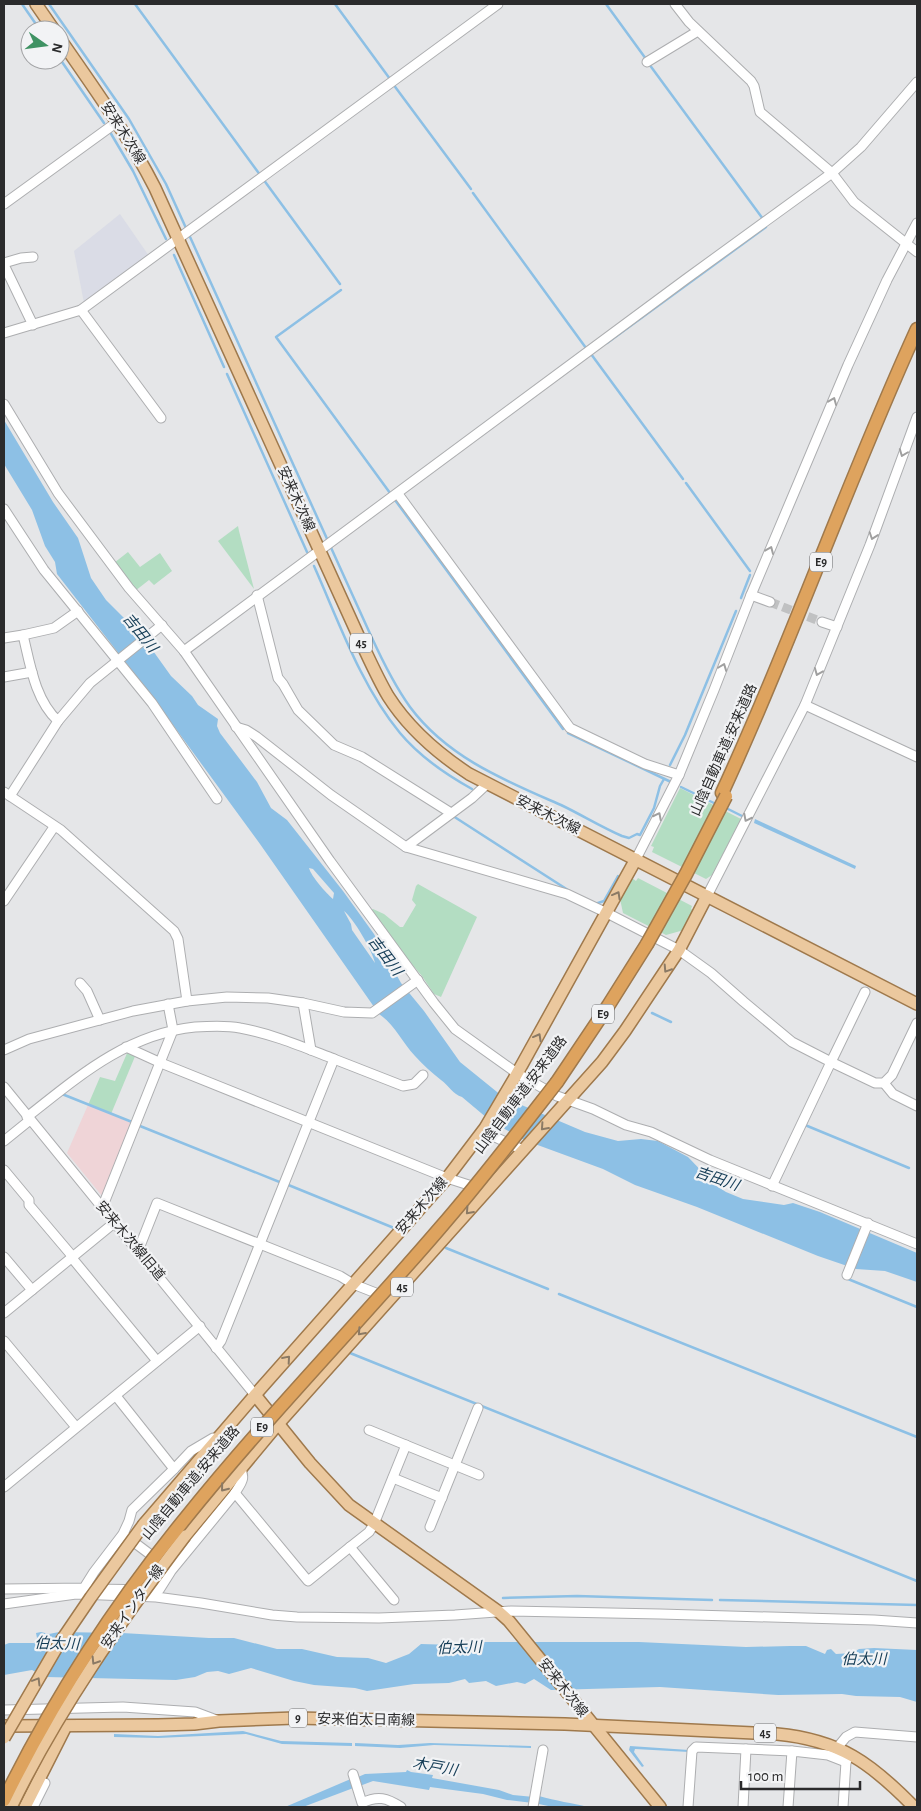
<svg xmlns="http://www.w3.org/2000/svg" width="921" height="1811" viewBox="0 0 921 1811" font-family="'Alegreya Sans','Noto Sans JP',sans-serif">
  <rect width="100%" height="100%" fill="#e5e6e8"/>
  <polygon fill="#efd4d7" points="88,1105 134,1124 102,1196 67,1153"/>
  <polygon fill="#dadce6" points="120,214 149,256 84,303 74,251"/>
  <g fill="#b3ddc2">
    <polygon points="238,526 239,531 254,589 218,541"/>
    <polygon points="128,552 140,567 160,553 172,571 154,585 149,580 135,591 114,563"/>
    <polygon points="680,788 741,819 712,875 706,879 652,852 654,847 651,846"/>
    <polygon points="632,878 636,881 638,878 692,906 691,909 693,910 684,930 666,935 623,913 620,899"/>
    <polygon points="418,884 477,917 441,997 434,994 422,976 403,954 371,910 373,909 384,914 400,927 403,927 416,905 412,900 416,886"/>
    <polygon points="128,1051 136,1054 111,1114 88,1105 100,1077 115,1081"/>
  </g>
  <g fill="#8dc0e5" fill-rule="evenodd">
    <path d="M4,420L53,502L78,538L91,578L106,600L137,631L151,648L171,676L192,696L198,705L218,719L217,726L220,733L257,782L271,808L287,820L343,891L374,934L401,983L424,1011L460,1062L502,1096L487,1118L462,1097C453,1094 449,1086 441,1080C432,1073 423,1065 415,1056C402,1042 395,1025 379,1014L260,844L154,699L57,574L55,562L45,546L32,510L4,464ZM309,868L313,869L334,893L333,899C326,893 311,876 309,868ZM344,911C354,919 372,950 375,963L352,930L351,924Z"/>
    <polygon points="755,819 856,866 855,869 754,823"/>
    <polygon points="505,1098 585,1132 618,1141 641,1139 658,1141 688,1157 715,1185 726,1192 743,1199 784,1205 793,1203 820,1212 917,1253 917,1282 885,1271 856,1269 818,1256 697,1207 635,1185 603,1169 524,1140 491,1121"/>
    <polygon points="41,1632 49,1634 59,1632 122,1633 209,1638 234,1638 277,1649 302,1649 337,1657 368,1658 386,1663 409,1654 421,1644 455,1645 466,1642 639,1642 746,1647 790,1646 806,1646 825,1654 827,1650 831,1649 836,1654 852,1653 859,1649 874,1648 917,1650 917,1702 900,1697 856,1696 842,1694 778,1695 660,1687 551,1690 534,1679 525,1684 517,1682 496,1686 486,1681 469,1683 465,1679 449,1683 414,1684 367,1691 355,1688 314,1685 294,1681 251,1668 229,1674 218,1671 207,1672 195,1677 176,1680 46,1677 32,1670 4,1675 4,1645 9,1643 34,1643 37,1638 36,1633"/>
    <polygon points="243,1731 281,1741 352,1743 352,1746 282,1744 246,1734 158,1738 114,1737 114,1734 158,1736"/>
    <polygon points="355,1743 398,1745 430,1743 531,1746 531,1748 434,1745 400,1748 355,1746"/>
    <polygon points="630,1746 689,1750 689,1752 635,1749 634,1752 644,1766 642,1767 629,1750"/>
    <polygon points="407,1770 411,1772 433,1775 432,1778 499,1790 513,1795 534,1797 533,1803 507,1800 483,1794 430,1787 429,1790 373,1781 357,1787 358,1777 365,1774 406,1772"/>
    <polygon points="353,1778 356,1787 303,1807 285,1807"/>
    <path d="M539,1796C556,1801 572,1803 588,1807H553L534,1803Z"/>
  </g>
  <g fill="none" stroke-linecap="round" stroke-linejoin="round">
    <g stroke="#8dc0e5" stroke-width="2.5">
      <polyline points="22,4 40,30"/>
      <path d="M49,4L129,119L166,184L372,638C383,662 395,686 410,707C448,758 506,781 561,805C582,815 601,827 622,836L629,838L637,834L640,835L654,808L660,786L664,779"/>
      <polyline points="135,4 340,284"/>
      <polyline points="335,4 390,79"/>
      <polyline points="606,4 646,59"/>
      <polyline points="60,59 104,123"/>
      <polyline points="393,84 471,189"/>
      <polyline points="110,132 133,171 166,239"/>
      <polyline points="473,193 586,348"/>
      <polyline points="174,255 224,367"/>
      <polyline points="341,290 276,337 390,493"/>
      <polyline points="607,343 766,227 763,219 649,64"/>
      <polyline points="591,354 683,479"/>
      <polyline points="227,374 307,552"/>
      <polyline points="686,483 750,571"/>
      <polyline points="395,500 563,729"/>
      <path d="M314,566C339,622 361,686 400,733C420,757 445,774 472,789"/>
      <polyline points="741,598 750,575"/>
      <polyline points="568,733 671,782"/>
      <polyline points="670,765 685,735 736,611"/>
      <polyline points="681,787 718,805"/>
      <polyline points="726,808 742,816"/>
      <polyline points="453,816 568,890"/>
      <polyline points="595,904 604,901 618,876"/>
      <polyline points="652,1013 671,1022"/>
      <polyline points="62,1094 132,1122"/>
      <polyline points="805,1125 909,1168"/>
      <polyline points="140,1126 282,1183"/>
      <polyline points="286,1184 394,1228"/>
      <polyline points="446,1248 548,1289"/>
      <polyline points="848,1279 917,1307"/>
      <polyline points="559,1294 917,1437"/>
      <polyline points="350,1353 917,1581"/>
      <polyline points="503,1598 577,1596 712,1600"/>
      <polyline points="720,1600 917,1605"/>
    </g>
    <polyline stroke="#c0c1c2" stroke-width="9" stroke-dasharray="9 4.5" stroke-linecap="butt" points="770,602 822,622"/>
    <g stroke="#adaeb0" stroke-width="11">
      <g id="minor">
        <polyline points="675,4 689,22 751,81 754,86 760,112 832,173 854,202 917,252"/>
        <polyline points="647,62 698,31"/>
        <polyline points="4,204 117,122"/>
        <polyline points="4,263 21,258 33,257"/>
        <polyline points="4,265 33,325"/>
        <polyline points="81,310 161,418"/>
        <polyline points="4,333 81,310 498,4"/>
        <polyline points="4,404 58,493 129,588 184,651 330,861 434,1003 455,1029 518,1074 557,1096 593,1109 626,1125 651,1132 710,1160 917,1244"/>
        <polyline points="398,494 570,728 645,764 679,775"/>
        <polyline points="4,509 44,570 152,703 217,799"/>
        <polyline points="257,595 278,678 283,684 298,710 334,745 362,757 451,813"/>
        <polyline points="751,595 770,602"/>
        <polyline points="822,622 837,627"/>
        <polyline points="23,635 54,628 78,611"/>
        <path d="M4,638L23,635C30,664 35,700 58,721L90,683L162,625"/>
        <polyline points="184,651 686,279 832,173 861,147 917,82"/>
        <polyline points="4,677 32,672"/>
        <polyline points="805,705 917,757"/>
        <polyline points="236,727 246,730 257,737 331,795 406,847 567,894 607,913 679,950 711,973 744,1002 792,1042 831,1062 772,1186"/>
        <polyline points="4,792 61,830 174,931 178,939 187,1001"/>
        <polyline points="10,796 58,721"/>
        <polyline points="406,847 472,798 487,784"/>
        <polyline points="636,859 679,775 714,690 751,595 848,365 887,280 917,223"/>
        <polyline points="707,896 805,705 870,545 917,417"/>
        <polyline points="4,901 54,827"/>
        <polyline points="80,983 87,991 100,1020"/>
        <polyline points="865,992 831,1062 875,1083 884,1083 892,1075 917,1023"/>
        <polyline points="303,1003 311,1050"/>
        <polyline points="126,1047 161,1063 447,1178 478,1188"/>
        <polyline points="4,1050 29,1039 133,1011 187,1001 227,997 268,998 303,1003 344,1012 372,1013 418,980"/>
        <polyline points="334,1059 403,1086 414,1084 423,1075"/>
        <polyline points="884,1083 893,1094 917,1106"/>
        <polyline points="4,1087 255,1395"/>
        <path d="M27,1117C79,1076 127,1034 195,1027C210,1026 226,1025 240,1028C273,1034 303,1047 334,1059L221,1341L216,1348"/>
        <polyline points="482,1131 523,1150"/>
        <polyline points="4,1141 30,1120"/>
        <polyline points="4,1170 29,1200 29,1205 73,1257"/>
        <polyline points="102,1208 173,1030 168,1004"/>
        <polyline points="138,1251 157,1203 340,1276 353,1284 386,1297"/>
        <polyline points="4,1257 32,1290"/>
        <polyline points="72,1258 157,1361"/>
        <polyline points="847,1275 868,1223"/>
        <polyline points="4,1313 114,1223"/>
        <polyline points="4,1341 76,1427"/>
        <polyline points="116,1396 174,1469 191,1451 213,1438 218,1439"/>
        <polyline points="369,1430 479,1475"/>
        <polyline points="393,1478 442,1498"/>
        <polyline points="4,1487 200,1326"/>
        <polyline points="235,1493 308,1581 350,1547 394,1600"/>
        <polyline points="430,1527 478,1408"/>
        <polyline points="127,1537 159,1561"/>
        <polyline points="350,1547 369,1532 374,1524 406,1445"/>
        <polyline points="4,1589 84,1588 94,1572 123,1534 129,1521 132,1510 174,1469"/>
        <path d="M92,1589L159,1590L171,1571L235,1493C241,1483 246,1479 240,1467"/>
        <polyline points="4,1604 76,1594 156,1597 201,1603 272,1615 297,1617 379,1618 455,1615 511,1611 660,1614 874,1620 917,1623"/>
        <polyline points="4,1710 123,1707 195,1712 219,1721"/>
        <polyline points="837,1748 846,1737 855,1732 917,1737"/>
        <path d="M353,1774L362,1803C378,1795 387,1798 401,1807"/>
        <polyline points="33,1807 45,1783 38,1781"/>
        <polyline points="533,1807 543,1750"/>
        <polyline points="688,1807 692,1751 696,1747 792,1751"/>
        <polyline points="743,1807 746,1749"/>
        <polyline points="788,1807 792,1751 828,1755 846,1762"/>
        <polyline points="843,1807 846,1762 848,1758"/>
      </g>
    </g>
    <g stroke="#9f794c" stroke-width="14">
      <g id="major">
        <polyline points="36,4 54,30"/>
        <path d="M60,39C94,88 128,135 155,188L362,644C370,661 378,679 388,696C409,729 437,753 469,774L917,1004"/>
        <polyline points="255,1395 310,1463 349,1505 499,1612 509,1621 660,1807"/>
        <polyline points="144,1524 255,1395 447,1178 485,1128 514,1079 636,859"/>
        <polyline points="185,1536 278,1424 602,1062 625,1031 679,950 707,896"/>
        <path d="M4,1726L158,1725L194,1724L219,1721L295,1718L565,1724L777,1734C840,1740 871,1763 914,1807"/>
        <polyline points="25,1807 66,1726"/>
      </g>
    </g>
    <g stroke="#9f794c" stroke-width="15">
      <g id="highway">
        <path d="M722,793C792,641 847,482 917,329"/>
        <polyline points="557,1082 608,1006 647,944"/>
      </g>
    </g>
    <use href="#minor" stroke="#fff" stroke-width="9"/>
    <use href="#major" stroke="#ebc89e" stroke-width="11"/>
    <use href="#highway" stroke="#dea35e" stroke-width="12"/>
    <g stroke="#9f794c" stroke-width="14" stroke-linecap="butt">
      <g id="major-bridge">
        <polyline points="4,1738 57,1647 91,1597 144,1524"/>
        <path d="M11,1807C58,1710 120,1622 185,1536"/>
      </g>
    </g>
    <g stroke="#9f794c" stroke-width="15" stroke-linecap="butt">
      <g id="highway-bridge">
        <polyline points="647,944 686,874 726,796"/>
        <path d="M4,1800C53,1700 114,1606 184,1520C265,1419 356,1326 440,1228C481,1181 519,1131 557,1082"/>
      </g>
    </g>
    <use href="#major-bridge" stroke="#ebc89e" stroke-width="11"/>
    <use href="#highway-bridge" stroke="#dea35e" stroke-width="12"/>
  </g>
  <defs><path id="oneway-chevron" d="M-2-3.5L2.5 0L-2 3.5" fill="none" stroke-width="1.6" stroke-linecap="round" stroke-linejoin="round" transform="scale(1.25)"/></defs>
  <g stroke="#a0a0a0">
    <use href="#oneway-chevron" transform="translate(833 401) rotate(-68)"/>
    <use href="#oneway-chevron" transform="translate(903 453) rotate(111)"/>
    <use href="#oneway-chevron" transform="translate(873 536) rotate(109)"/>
    <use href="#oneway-chevron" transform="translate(770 550) rotate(-67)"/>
    <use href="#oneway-chevron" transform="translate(723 667) rotate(-69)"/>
    <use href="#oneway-chevron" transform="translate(818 672) rotate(112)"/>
    <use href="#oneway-chevron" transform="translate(658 816) rotate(-63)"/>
    <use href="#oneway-chevron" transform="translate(747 818) rotate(117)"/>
  </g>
  <g stroke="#8b7a65">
    <use href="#oneway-chevron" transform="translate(617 895) rotate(-61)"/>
    <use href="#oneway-chevron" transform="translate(667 969) rotate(123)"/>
    <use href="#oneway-chevron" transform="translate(538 1037) rotate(-61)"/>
    <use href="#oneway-chevron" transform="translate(544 1127) rotate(132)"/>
    <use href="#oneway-chevron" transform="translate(469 1211) rotate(132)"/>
    <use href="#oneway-chevron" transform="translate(361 1332) rotate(132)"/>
    <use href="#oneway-chevron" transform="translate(287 1359) rotate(-49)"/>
    <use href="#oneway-chevron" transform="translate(224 1488) rotate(129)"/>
    <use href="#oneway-chevron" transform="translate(95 1661) rotate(122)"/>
    <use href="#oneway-chevron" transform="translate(37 1681) rotate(-59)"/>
  </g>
  <g text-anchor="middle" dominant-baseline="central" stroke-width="4.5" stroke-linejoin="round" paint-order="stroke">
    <g fill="#f2f3f5" stroke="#676768" stroke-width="1">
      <rect x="810" y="552.5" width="22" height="19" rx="4"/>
      <rect x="350" y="633.5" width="22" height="19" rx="4"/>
      <rect x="592" y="1004.5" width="22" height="19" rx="4"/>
      <rect x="391" y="1277.5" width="22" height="19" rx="4"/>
      <rect x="251" y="1417.5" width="22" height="19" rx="4"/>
      <rect x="289" y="1708.5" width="18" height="19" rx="4"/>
      <rect x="754" y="1723.5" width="22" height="19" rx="4"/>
    </g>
    <g font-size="12" font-weight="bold" fill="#2b2b2c">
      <text x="821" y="562">E9</text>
      <text x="361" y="643">45</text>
      <text x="603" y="1014">E9</text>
      <text x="402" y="1287">45</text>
      <text x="262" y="1427">E9</text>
      <text x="298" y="1718">9</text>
      <text x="765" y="1733">45</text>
    </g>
    <g font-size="14" fill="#2b2b2c" stroke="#f2f3f5">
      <text transform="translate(123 133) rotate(58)">安来木次線</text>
      <text transform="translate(296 499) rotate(66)">安来木次線</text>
      <text transform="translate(724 750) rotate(-66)">山陰自動車道;安来道路</text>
      <text transform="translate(548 815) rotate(27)">安来木次線</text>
      <text transform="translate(521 1095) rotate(-53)">山陰自動車道;安来道路</text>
      <text transform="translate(422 1206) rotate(-49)">安来木次線</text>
      <text transform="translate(130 1241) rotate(50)">安来木次線旧道</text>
      <text transform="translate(191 1483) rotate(-50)">山陰自動車道;安来道路</text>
      <text transform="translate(133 1607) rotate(-55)">安来インター線</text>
      <text transform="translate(563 1688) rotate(52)">安来木次線</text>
      <text transform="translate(366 1720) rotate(1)">安来伯太日南線</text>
    </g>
    <g font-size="15" font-style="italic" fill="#143c56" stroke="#f2f3f5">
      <text transform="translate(140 633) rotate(51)">吉田川</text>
      <text transform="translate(385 956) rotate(53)">吉田川</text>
      <text transform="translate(717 1179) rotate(19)">吉田川</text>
      <text transform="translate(57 1644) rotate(2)">伯太川</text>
      <text transform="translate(459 1648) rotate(-2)">伯太川</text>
      <text x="864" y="1659">伯太川</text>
      <text transform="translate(435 1767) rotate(10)">木戸川</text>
    </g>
  </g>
  <rect width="921" height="1811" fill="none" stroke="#2b2b2c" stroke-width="10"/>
  <g transform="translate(45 45) rotate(104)"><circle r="24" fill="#f2f3f5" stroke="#a2a3a5"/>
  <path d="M0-4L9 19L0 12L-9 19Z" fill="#3f9263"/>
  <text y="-8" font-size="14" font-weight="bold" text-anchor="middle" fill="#2b2b2c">N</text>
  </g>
  <path d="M741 1781v8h119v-8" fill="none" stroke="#2b2b2c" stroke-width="2.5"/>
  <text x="748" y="1781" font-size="15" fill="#2b2b2c" stroke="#f2f3f5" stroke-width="4" paint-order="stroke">100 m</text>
</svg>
